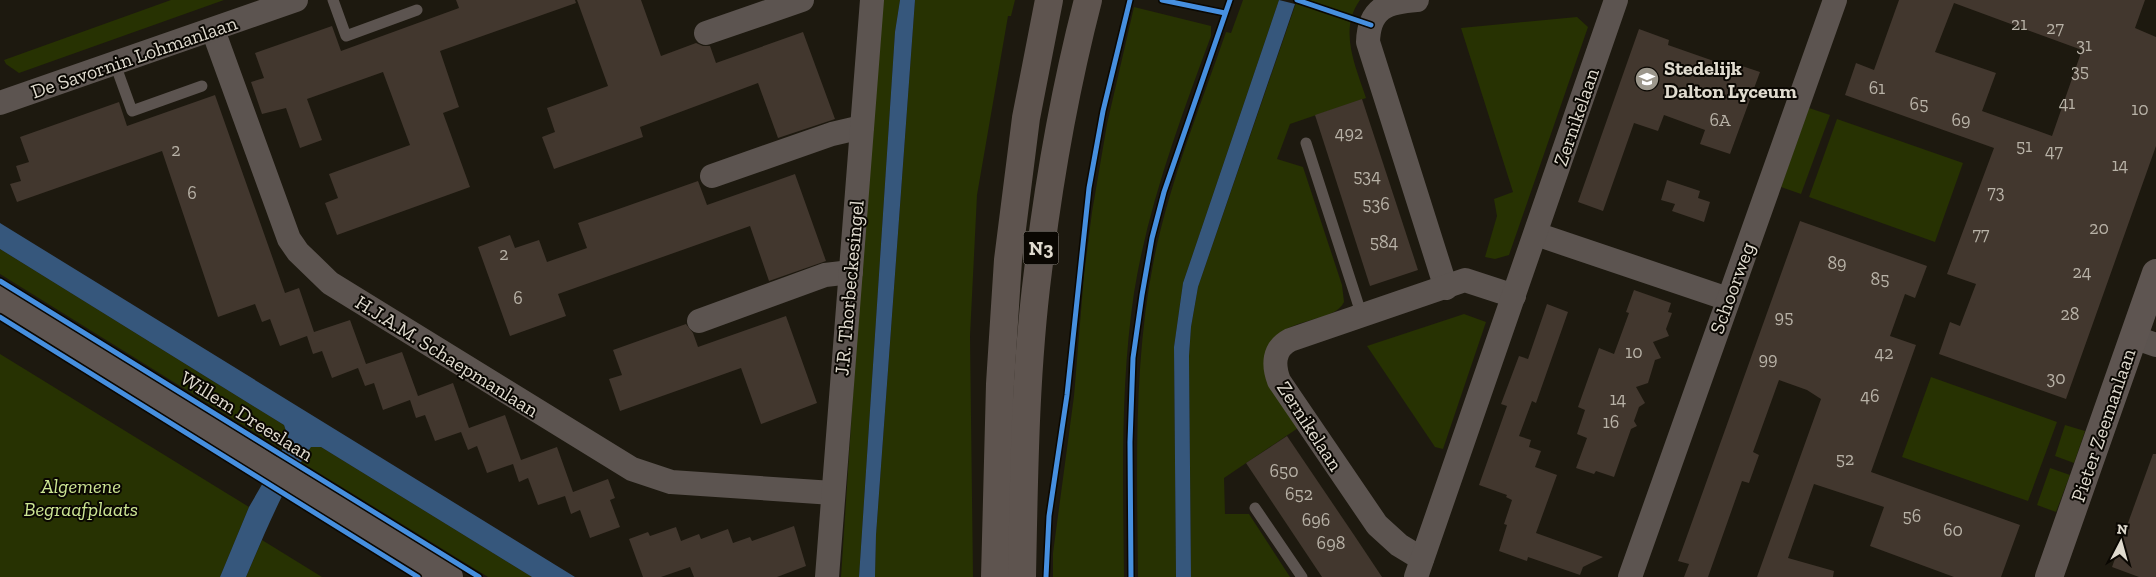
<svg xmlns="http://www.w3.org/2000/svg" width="2156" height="577" viewBox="0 0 2156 577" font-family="'Zilla Slab',serif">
  <rect width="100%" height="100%" fill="#1d190f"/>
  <g fill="#273202">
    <polygon points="171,0 224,0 19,73 6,64 4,60"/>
    <polygon points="881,0 900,0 895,32 859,577 841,577 876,47"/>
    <polygon points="915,0 1015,0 1011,16 1008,16 977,195 970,336 973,577 875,577 876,535"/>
    <path d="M1243,0H1279L1183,283L1174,347L1176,577H1138C1137,471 1133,364 1154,259C1170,181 1200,107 1226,32L1231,33Z"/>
    <path d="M1297,0H1360C1338,30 1356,67 1366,98L1290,124L1277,159L1303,167L1342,285L1344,302C1335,323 1286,316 1269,345L1298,428L1224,478L1225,514H1249L1290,577H1191L1189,356L1191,327L1198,287Z"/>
    <path d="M1134,7L1211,26V36C1180,120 1148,205 1134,293C1120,387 1123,483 1124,577H1053V553L1074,396L1084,275L1092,212L1107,124Z"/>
    <polygon points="1577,17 1588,27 1509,255 1495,259 1485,257 1497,216 1494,199 1513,192 1461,28"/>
    <polygon points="1809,108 1830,115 1801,194 1781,187"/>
    <polygon points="1837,119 1963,163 1935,242 1809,197"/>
    <polygon points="0,249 284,425 288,437 283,450 0,274"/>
    <polygon points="1464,314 1486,322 1443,449 1435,447 1367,346"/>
    <polygon points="0,354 249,507 220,577 0,577"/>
    <polygon points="1931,377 2057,422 2028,501 1902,457"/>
    <polygon points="2065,425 2085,431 2074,463 2055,456"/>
    <polygon points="311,446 321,447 532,577 488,577 301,462"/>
    <polygon points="2050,468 2070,475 2056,512 2037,505"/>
    <polygon points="262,540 322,577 246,577"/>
  </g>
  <g fill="#36577c">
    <polygon points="900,0 915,0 876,535 875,577 859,577 895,32"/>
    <polygon points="1279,0 1295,4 1198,287 1191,327 1189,356 1191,577 1176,577 1174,347 1183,283"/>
    <path d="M0,223L575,577H532L321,447H311C283,487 265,533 246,577H220L249,507L286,443L288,437L284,425L0,249Z"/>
  </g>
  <g fill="#42372e" fill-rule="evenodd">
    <polygon points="456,0 575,0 576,3 440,51 459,107 443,113 470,187 337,235 325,203 338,198 329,174 410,145 383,72 307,99 322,140 300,148 286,108 262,114 251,82 264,78 255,53 332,26 341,51 459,8"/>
    <polygon points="577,0 641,0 661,56 696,43 703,46 710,46 716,63 803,32 835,119 778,138 758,83 640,127 643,137 554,169 542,137 555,132 547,108 608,86"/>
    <path d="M1899,0H2145L2135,28L2156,37V146L2066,399L1939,354L1950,322L1960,326L1976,284L1947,274L1994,148L1845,95L1856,63L1874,70ZM1954,3L2082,50L2052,136L1982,111L1996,73L1935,52Z"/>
    <polygon points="1639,29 1669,40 1668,45 1728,66 1730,62 1760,72 1730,154 1700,144 1705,130 1664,115 1658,131 1634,123 1603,211 1578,202"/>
    <polygon points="215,95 285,293 299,288 314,332 350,320 366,364 402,352 418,396 453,383 469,428 505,415 521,460 557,447 573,492 608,479 615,498 610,500 620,527 590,538 580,510 571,514 565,496 538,505 528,478 519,482 513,464 487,473 477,446 468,450 461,432 435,441 425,415 416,418 410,400 383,410 374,383 365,386 358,368 332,378 322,351 313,354 307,336 280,346 270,319 262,322 255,304 218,317 162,151 17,202 10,184 21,181 16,166 29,162 20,137 119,102 127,126"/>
    <polygon points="1362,99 1418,270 1370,286 1315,115"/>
    <polygon points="795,174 826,261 769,281 750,226 558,294 566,316 510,336 478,247 510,235 515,248 539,240 547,262 587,248 578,223 613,211 698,181 707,205"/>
    <polygon points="1667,180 1700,191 1698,198 1710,202 1704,222 1672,211 1675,204 1661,200"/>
    <polygon points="1800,221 1927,266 1915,298 1905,294 1890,336 1916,345 1871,472 2020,525 2001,577 1954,577 1870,546 1884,507 1814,484 1788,558 1834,571 1833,577 1757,577 1821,399 1807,390 1779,380 1753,452 1759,455 1749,483 1742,481 1708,577 1684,577 1689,564 1678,561"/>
    <polygon points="1634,290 1671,303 1668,312 1672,313 1666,329 1669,336 1653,342 1661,358 1655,360 1648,383 1636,387 1645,403 1639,407 1634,421 1637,426 1631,429 1614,477 1596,471 1594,474 1576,468 1587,438 1577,434 1585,410 1578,407 1599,348 1614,354 1629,313 1626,312"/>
    <polygon points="1547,304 1568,312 1536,403 1532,401 1519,436 1531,440 1529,447 1541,451 1535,467 1557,475 1536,533 1603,557 1583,567 1580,575 1528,557 1527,561 1499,551 1507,525 1504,524 1512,500 1506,497 1507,495 1479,485 1507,406 1501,404 1519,356 1528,359"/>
    <polygon points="786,316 817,403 761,424 741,368 620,411 609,379 622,375 613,350 686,324 693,333 698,347"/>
    <polygon points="1287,436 1354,535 1382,577 1322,577 1246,463"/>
    <polygon points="2153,454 2156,454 2156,577 2139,577 2112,567"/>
    <polygon points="794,526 806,566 777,577 694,577 690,567 661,577 643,577 629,539 648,532 650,536 676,527 681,541 699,534 701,539 728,529 733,543 750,537 752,541"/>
  </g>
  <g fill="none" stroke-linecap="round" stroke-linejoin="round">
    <g stroke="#5c5450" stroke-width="11">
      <polyline points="333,0 346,36 417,10"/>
      <polyline points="115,64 132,111 202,86"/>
      <polyline points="1306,143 1362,316"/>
      <polyline points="1255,508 1302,577"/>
    </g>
    <g stroke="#5c5450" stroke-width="24">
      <path d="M1417,0C1387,2 1369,8 1368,42L1446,288"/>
      <polyline points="213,30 289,239 298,252 330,283 632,469 671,482 833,493"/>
      <polyline points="706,33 802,0"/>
      <polyline points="0,103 296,0"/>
      <polyline points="712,176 832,134 862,127"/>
      <polyline points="1536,234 1728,299"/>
      <polyline points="699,321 825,275 851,272"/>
      <polyline points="2133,337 2156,345"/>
      <path d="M1422,559L1399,545L1377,525L1279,381C1273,365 1273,349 1290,340L1465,280L1514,296"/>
      <polyline points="827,577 872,0"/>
      <polyline points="1416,577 1616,0"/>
      <polyline points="1630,577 1835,0"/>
    </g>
    <g stroke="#5e5551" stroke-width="28">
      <polyline points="0,299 267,467 449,577"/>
      <polyline points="2049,577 2156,273"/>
    </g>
    <g stroke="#5e544f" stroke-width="28">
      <polyline points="995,577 1000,384 1008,260 1026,118 1049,0"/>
      <path d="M1022,577C1024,475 1025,372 1038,271C1049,179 1065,89 1088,0"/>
    </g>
    <g stroke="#0a0702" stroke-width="8">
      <g id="cycleway">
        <polyline points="1162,0 1225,13"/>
        <polyline points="1297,0 1371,25"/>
        <polyline points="0,281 479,577"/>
        <polyline points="0,317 418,577"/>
        <polyline points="1046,577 1049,516 1067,395 1089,188 1103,111 1130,0"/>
        <polyline points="1131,577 1130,442 1133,358 1142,295 1152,238 1164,192 1230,0"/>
      </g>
    </g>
    <use href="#cycleway" stroke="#468fdf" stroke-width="5"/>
  </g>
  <defs>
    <g id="school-disc" transform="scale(1.25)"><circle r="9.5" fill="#9c978c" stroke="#0a0702"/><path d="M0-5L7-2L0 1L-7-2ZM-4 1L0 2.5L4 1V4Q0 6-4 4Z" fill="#fff"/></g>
  </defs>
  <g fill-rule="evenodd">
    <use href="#school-disc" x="1647" y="79"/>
  </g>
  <g text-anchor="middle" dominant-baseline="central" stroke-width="4" stroke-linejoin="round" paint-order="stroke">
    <g font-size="18" fill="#b8b2a7">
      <text x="2019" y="24">21</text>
      <text x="2055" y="28">27</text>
      <text x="2084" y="45">31</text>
      <text x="2080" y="71">35</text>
      <text x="1877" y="88">61</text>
      <text x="2067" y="103">41</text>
      <text x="1919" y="104">65</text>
      <text x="2140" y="109">10</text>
      <text x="1720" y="120">6A</text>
      <text x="1961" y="120">69</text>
      <text x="1349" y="133">492</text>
      <text x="2024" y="146">51</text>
      <text x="176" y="150">2</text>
      <text x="2054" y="151">47</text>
      <text x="2120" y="165">14</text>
      <text x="1367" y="176">534</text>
      <text x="1996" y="192">73</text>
      <text x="192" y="193">6</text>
      <text x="1376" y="204">536</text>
      <text x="2099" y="228">20</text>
      <text x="1981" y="234">77</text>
      <text x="1384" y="242">584</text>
      <text x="504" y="254">2</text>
      <text x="1837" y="263">89</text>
      <text x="2082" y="272">24</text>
      <text x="1880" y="279">85</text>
      <text x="518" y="298">6</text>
      <text x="2070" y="314">28</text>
      <text x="1784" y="317">95</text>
      <text x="1634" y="352">10</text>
      <text x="1884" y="353">42</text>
      <text x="1768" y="359">99</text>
      <text x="2056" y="378">30</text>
      <text x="1870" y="396">46</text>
      <text x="1618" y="399">14</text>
      <text x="1611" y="422">16</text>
      <text x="1845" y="459">52</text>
      <text x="1284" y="471">650</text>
      <text x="1299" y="494">652</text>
      <text x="1912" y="516">56</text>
      <text x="1316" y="520">696</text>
      <text x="1953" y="530">60</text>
      <text x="1331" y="543">698</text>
    </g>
    <rect fill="#0a0702" stroke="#a09b92" stroke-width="1" x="1023.5" y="231.5" width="35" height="33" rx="4"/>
    <g font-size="19" font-weight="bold" fill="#e0dbcf">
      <text x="1041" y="248">N3</text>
    </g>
    <g font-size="20" fill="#e0dbcf" stroke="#0a0702">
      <text transform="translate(134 57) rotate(-19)">De Savornin Lohmanlaan</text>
      <text transform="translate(1576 117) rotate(-71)">Zernikelaan</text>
      <text transform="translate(849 288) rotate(-85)">J.R. Thorbeckesingel</text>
      <text transform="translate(1732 288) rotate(-70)">Schoorweg</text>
      <text transform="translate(447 356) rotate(32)">H.J.A.M. Schaepmanlaan</text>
      <text transform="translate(247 416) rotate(32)">Willem Dreeslaan</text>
      <text transform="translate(2103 425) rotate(-71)">Pieter Zeemanlaan</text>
      <text transform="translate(1310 426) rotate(57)">Zernikelaan</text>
    </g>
    <g font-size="20" font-weight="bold" fill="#e0dbcf" stroke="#0a0702" text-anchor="start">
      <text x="1664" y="68">Stedelijk<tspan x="1664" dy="23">Dalton Lyceum</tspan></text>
    </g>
    <g font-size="20" font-style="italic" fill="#cde694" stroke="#0a0702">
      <text x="81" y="486">Algemene<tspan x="81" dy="23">Begraafplaats</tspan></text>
    </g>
  </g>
  <g transform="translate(2121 542) rotate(6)" stroke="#0a0702" stroke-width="4" paint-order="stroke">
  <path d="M0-4L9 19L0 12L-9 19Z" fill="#e0dbcf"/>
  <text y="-8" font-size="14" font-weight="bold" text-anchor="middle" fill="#e0dbcf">N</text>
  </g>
</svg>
